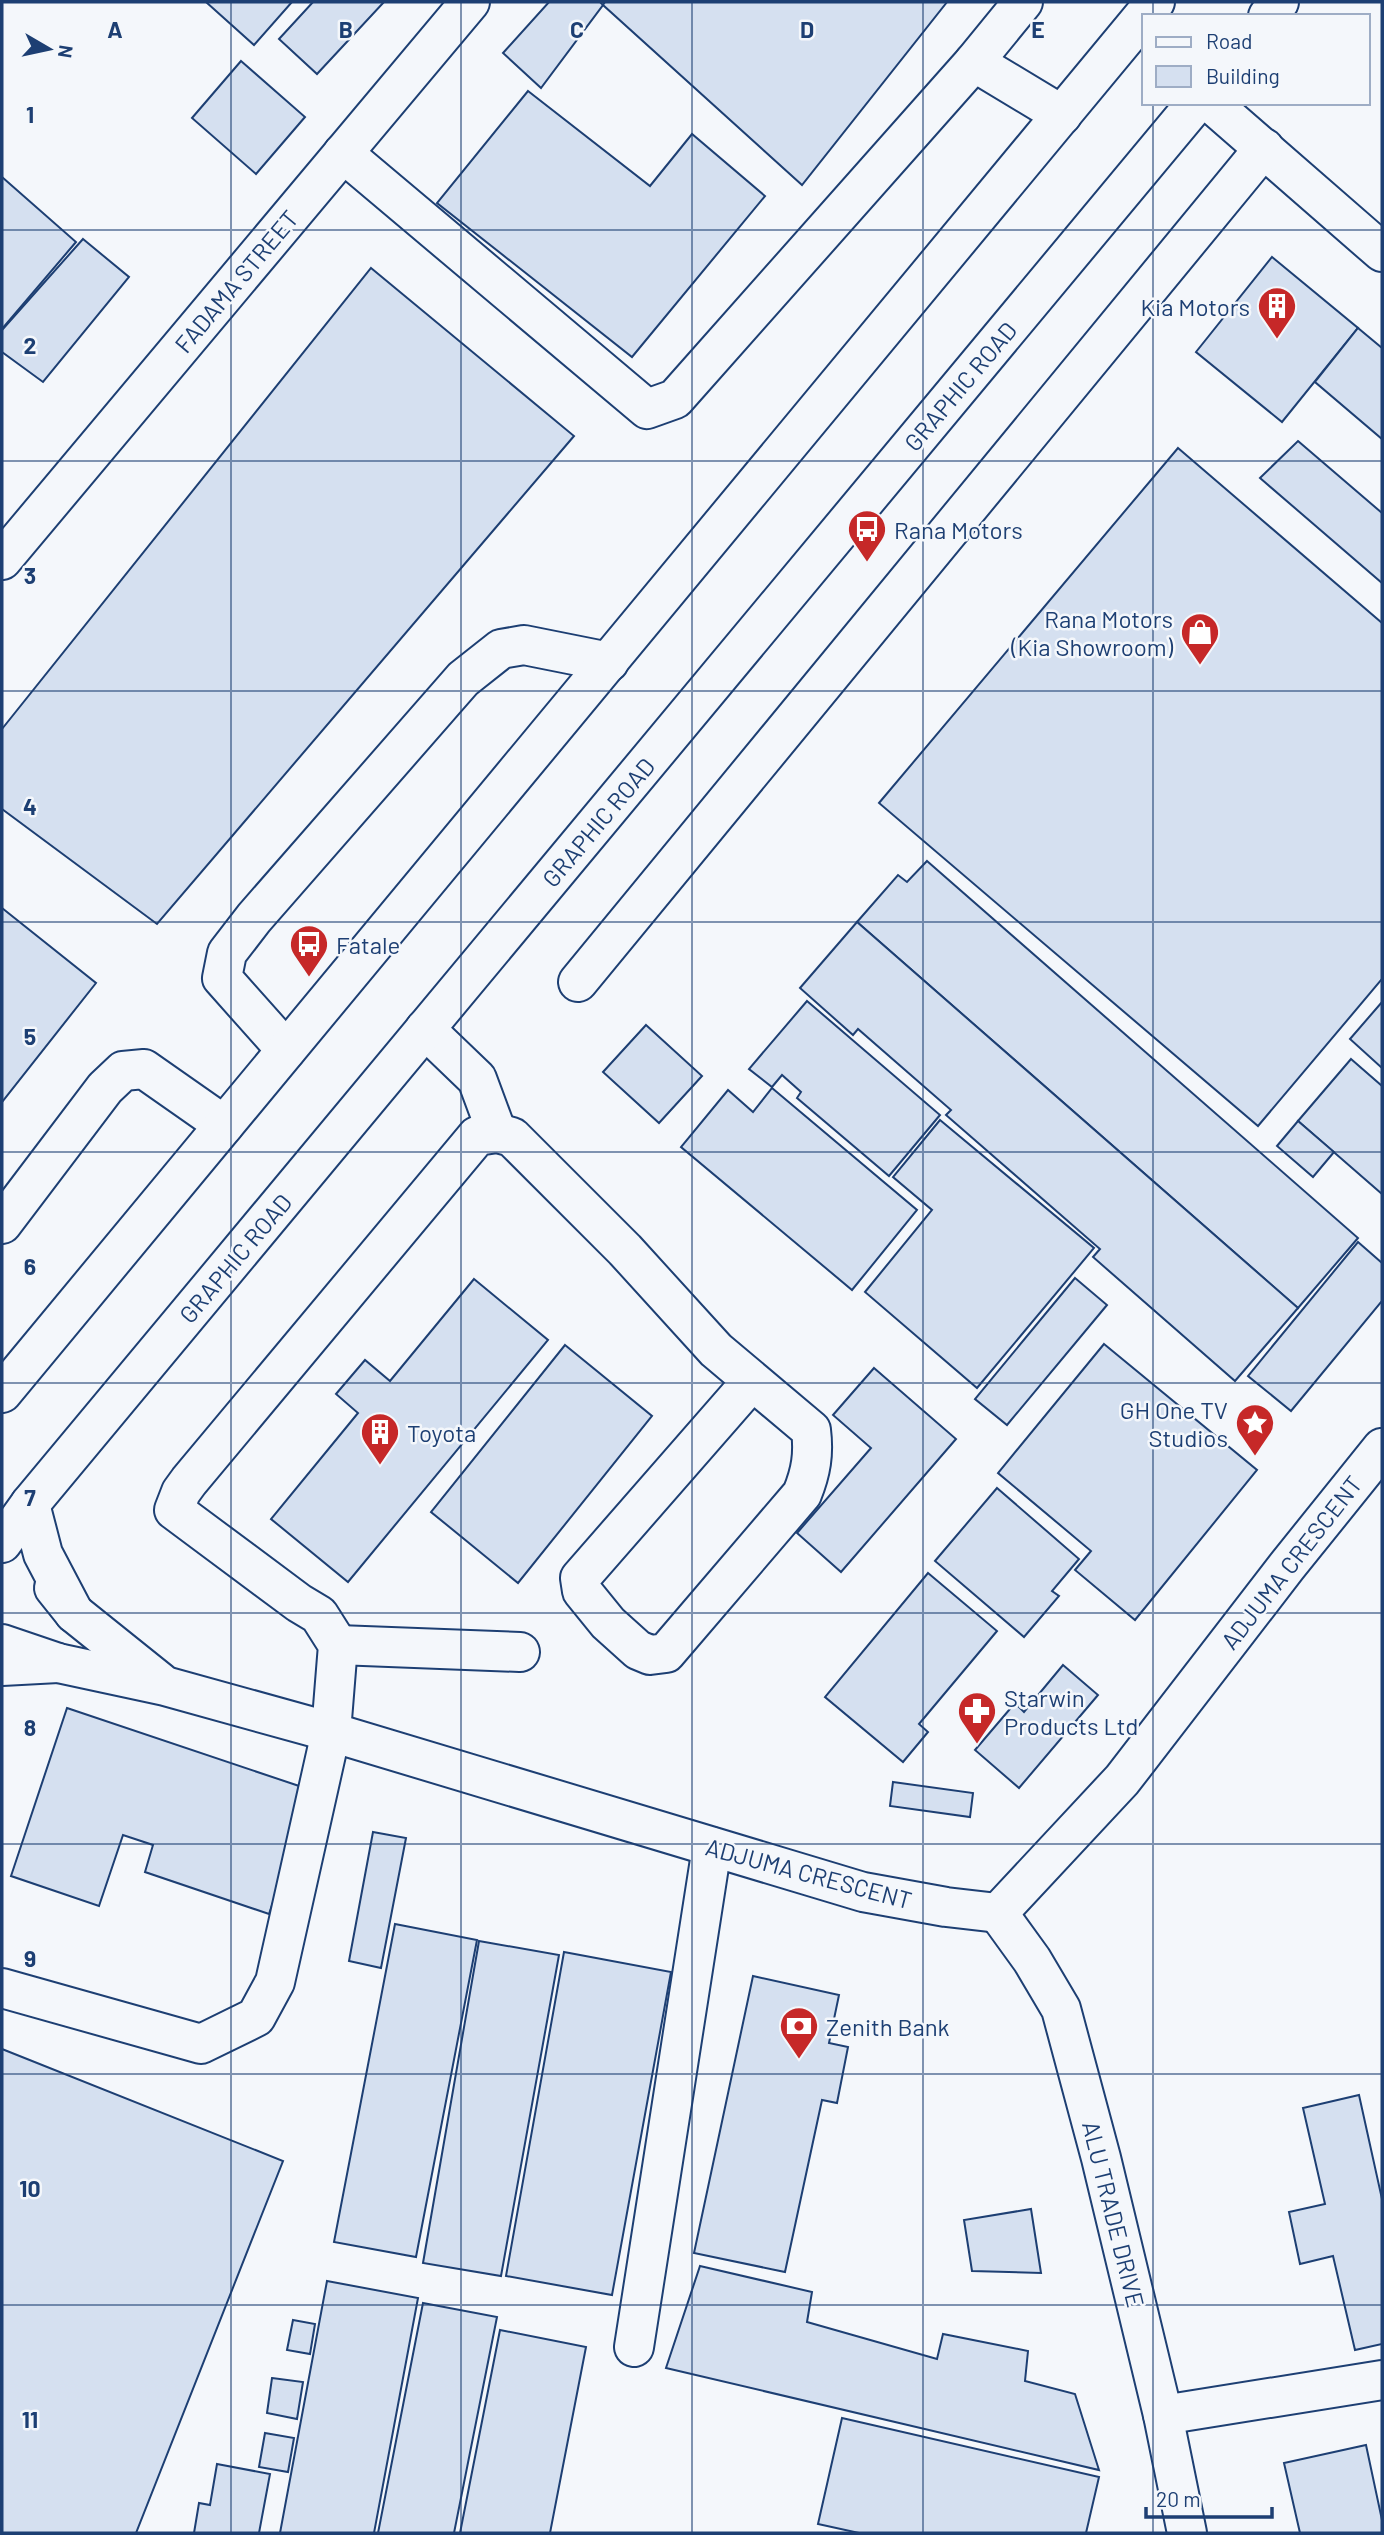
<svg xmlns="http://www.w3.org/2000/svg" width="1384" height="2535" viewBox="0 0 1384 2535" font-family="Barlow,sans-serif">
  <rect width="100%" height="100%" fill="#f4f7fb"/>
  <g fill="#d5e0f0" stroke="#1d3f73" stroke-width="2">
    <polygon points="206,2 292,2 254,45"/>
    <polygon points="313,2 384,2 317,74 279,39"/>
    <polygon points="549,2 600,2 603,5 541,88 503,53"/>
    <polygon points="605,2 947,2 802,185 603,5"/>
    <polygon points="241,61 305,117 256,174 192,118"/>
    <polygon points="528,91 650,186 692,134 765,196 632,357 437,203"/>
    <polygon points="2,177 76,242 2,329"/>
    <polygon points="83,239 129,277 43,382 2,352 2,330"/>
    <polygon points="1272,257 1358,328 1282,422 1196,352"/>
    <polygon points="371,268 574,436 157,924 2,809 2,729"/>
    <polygon points="1358,328 1382,348 1382,439 1315,382"/>
    <polygon points="1298,441 1382,513 1382,583 1260,478"/>
    <polygon points="1178,448 1382,623 1382,979 1258,1126 879,803"/>
    <polygon points="927,861 1358,1238 1298,1308 857,922 898,875 907,882"/>
    <polygon points="2,908 96,983 2,1102"/>
    <polygon points="857,922 1298,1308 1235,1381 1093,1257 1100,1249 946,1115 951,1110 858,1029 853,1035 800,988"/>
    <polygon points="807,1001 940,1115 889,1176 797,1098 801,1092 782,1075 772,1087 749,1069"/>
    <polygon points="1382,1002 1382,1068 1350,1039"/>
    <polygon points="646,1025 702,1076 659,1123 603,1072"/>
    <polygon points="1351,1059 1382,1086 1382,1194 1298,1121"/>
    <polygon points="772,1088 917,1210 852,1290 681,1147 728,1090 753,1112"/>
    <polygon points="940,1120 1094,1248 977,1388 865,1292 932,1210 893,1177"/>
    <polygon points="1298,1121 1334,1152 1313,1177 1277,1146"/>
    <polygon points="1358,1242 1382,1263 1382,1301 1291,1411 1248,1376"/>
    <polygon points="1075,1278 1107,1305 1007,1425 975,1399"/>
    <polygon points="474,1279 548,1340 348,1582 271,1519 358,1413 336,1394 365,1360 390,1381"/>
    <polygon points="1104,1344 1257,1470 1135,1620 1075,1570 1091,1551 998,1473"/>
    <polygon points="565,1345 652,1416 518,1583 431,1512"/>
    <polygon points="874,1368 956,1439 841,1572 797,1533 871,1448 833,1415"/>
    <polygon points="997,1488 1079,1559 1052,1591 1059,1596 1024,1637 935,1561"/>
    <polygon points="928,1573 997,1631 919,1724 928,1732 903,1762 825,1697"/>
    <polygon points="1063,1665 1098,1695 1019,1788 975,1750 1015,1703 1024,1712"/>
    <polygon points="67,1708 311,1790 269,1914 145,1872 153,1845 123,1835 99,1906 11,1876"/>
    <polygon points="893,1782 973,1793 970,1817 890,1806"/>
    <polygon points="373,1832 406,1838 381,1968 349,1961"/>
    <polygon points="395,1924 477,1940 416,2257 334,2242"/>
    <polygon points="479,1941 559,1955 501,2276 423,2263"/>
    <polygon points="564,1952 671,1972 612,2295 506,2276"/>
    <polygon points="753,1976 839,1995 829,2043 848,2047 837,2103 822,2100 785,2272 694,2253"/>
    <polygon points="2,2049 283,2161 136,2533 2,2533"/>
    <polygon points="1359,2095 1382,2199 1382,2344 1355,2350 1333,2256 1300,2264 1289,2212 1325,2204 1303,2108"/>
    <polygon points="1031,2209 1041,2273 972,2271 964,2220"/>
    <polygon points="700,2266 812,2292 807,2322 937,2359 943,2334 1028,2351 1025,2381 1075,2394 1099,2470 666,2368"/>
    <polygon points="327,2281 418,2298 374,2533 280,2533"/>
    <polygon points="423,2303 497,2317 454,2533 378,2533"/>
    <polygon points="293,2320 315,2324 310,2354 287,2350"/>
    <polygon points="500,2330 586,2347 550,2533 460,2533"/>
    <polygon points="272,2378 303,2382 297,2419 267,2413"/>
    <polygon points="842,2418 1099,2477 1086,2533 859,2533 818,2524"/>
    <polygon points="265,2433 294,2438 288,2472 259,2467"/>
    <polygon points="1366,2445 1382,2520 1382,2533 1300,2533 1284,2463"/>
    <polygon points="217,2464 270,2474 259,2533 194,2533 199,2503 210,2505"/>
  </g>
  <g fill="none" stroke-linecap="round" stroke-linejoin="round">
    <g stroke="#1d3f73" stroke-width="42">
      <g id="minor">
        <polyline points="974,62 1062,115"/>
        <polyline points="1211,103 1382,252"/>
        <polyline points="343,153 647,409 675,399 974,62 1023,2"/>
        <polyline points="2,560 470,2"/>
        <polyline points="578,982 1264,148"/>
        <polyline points="425,1029 477,1079 497,1133"/>
        <polyline points="286,1050 222,978 227,953 254,918 463,679 501,649 524,645 609,662"/>
        <polyline points="2,1224 105,1088 123,1071 144,1069 224,1125"/>
        <polyline points="54,1588 74,1613 160,1682"/>
        <polyline points="2,1644 58,1663 165,1686 331,1732 863,1892 946,1907 998,1913"/>
        <polyline points="338,1645 520,1652"/>
        <polyline points="998,1913 1032,1960 1061,2009 1101,2158 1163,2415 1187,2533"/>
        <polyline points="998,1913 1122,1780 1287,1566 1382,1448"/>
        <path d="M2,1988L201,2044L256,2017L275,1982L331,1732L338,1645L319,1615L299,1603L174,1510L181,1492L189,1481L477,1136L497,1133L512,1137L625,1250L716,1350L811,1430C814,1454 811,1472 802,1494L666,1653L650,1655L638,1650L608,1623L582,1591L580,1578L752,1381"/>
        <polyline points="634,2347 712,1847"/>
        <polyline points="1163,2415 1382,2380"/>
      </g>
    </g>
    <g stroke="#1d3f73" stroke-width="42">
      <g id="major">
        <polyline points="1268,16 1279,2"/>
        <polyline points="2,1393 1155,2"/>
        <polyline points="30,1504 43,1554 74,1613"/>
        <polyline points="2,1543 30,1504 1196,103"/>
        <polyline points="2,1666 58,1663"/>
      </g>
    </g>
    <use href="#minor" stroke="#f4f7fb" stroke-width="38"/>
    <use href="#major" stroke="#f4f7fb" stroke-width="38"/>
  </g>
  <path fill="none" stroke="#1d3f73" stroke-width="2" stroke-opacity="0.55" d="M231,2V2533M461,2V2533M692,2V2533M923,2V2533M1153,2V16M1153,103V2533M2,230H1382M2,461H1382M2,691H1382M2,922H1382M2,1152H1382M2,1383H1382M2,1613H1382M2,1844H1382M2,2074H1382M2,2305H1382"/>
  <defs>
    <g id="building-pin" transform="scale(2.0125)"><path d="M0 17L-7.5 6A9.5 9.5 0 1 1 7.5 6Z" fill="#c62828" stroke="#f4f7fb"/><path d="M-4-6H4V6H1V3H-1V6H-4ZM-2.5-4.3h1.7v1.8h-1.7ZM.8-4.3h1.7v1.8H.8ZM-2.5-1h1.7V.8h-1.7ZM.8-1h1.7V.8H.8Z" fill="#fff"/></g>
    <g id="bus-pin" transform="scale(2.0125)"><path d="M0 17L-7.5 6A9.5 9.5 0 1 1 7.5 6Z" fill="#c62828" stroke="#f4f7fb"/><path d="M-5-6H5V4H4V6H2V4H-2V6H-4V4H-5ZM-3.5-4V0h7V-4ZM-3.5 1.2v1.5H-2V1.2ZM2 1.2v1.5H3.5V1.2Z" fill="#fff"/></g>
    <g id="shop-pin" transform="scale(2.0125)"><path d="M0 17L-7.5 6A9.5 9.5 0 1 1 7.5 6Z" fill="#c62828" stroke="#f4f7fb"/><path d="M-5-2.5h2.3a2.7 3.5 0 0 1 5.4 0H5L5.5 6h-11ZM-1.5-2.5h3a1.5 2.3 0 0 0-3 0Z" fill="#fff"/></g>
    <g id="sight-pin" transform="scale(2.0125)"><path d="M0 17L-7.5 6A9.5 9.5 0 1 1 7.5 6Z" fill="#c62828" stroke="#f4f7fb"/><path d="M0-6L1.8-2.2L6-1.7L2.9 1.2L3.7 5.4L0 3.3L-3.7 5.4L-2.9 1.2L-6-1.7L-1.8-2.2Z" fill="#fff"/></g>
    <g id="pharmacy-pin" transform="scale(2.0125)"><path d="M0 17L-7.5 6A9.5 9.5 0 1 1 7.5 6Z" fill="#c62828" stroke="#f4f7fb"/><path d="M-2-6h4v4h4v4h-4v4h-4v-4h-4v-4h4Z" fill="#fff"/></g>
    <g id="bank-pin" transform="scale(2.0125)"><path d="M0 17L-7.5 6A9.5 9.5 0 1 1 7.5 6Z" fill="#c62828" stroke="#f4f7fb"/><path d="M-6-4H6V4H-6ZM0-2.3a2.3 2.3 0 1 0 0 4.6a2.3 2.3 0 1 0 0-4.6Z" fill="#fff"/></g>
  </defs>
  <g fill-rule="evenodd">
    <use href="#building-pin" x="1277" y="306"/>
    <use href="#bus-pin" x="867" y="529"/>
    <use href="#shop-pin" x="1200" y="632"/>
    <use href="#bus-pin" x="309" y="944"/>
    <use href="#sight-pin" x="1255" y="1423"/>
    <use href="#building-pin" x="380" y="1432"/>
    <use href="#pharmacy-pin" x="977" y="1711"/>
    <use href="#bank-pin" x="799" y="2026"/>
  </g>
  <g text-anchor="middle" dominant-baseline="central" stroke-width="5" stroke-linejoin="round" paint-order="stroke">
    <g font-size="24" fill="#1d3f73" stroke="#f4f7fb">
      <text transform="translate(236 281) rotate(-50)">FADAMA STREET</text>
      <text transform="translate(960 386) rotate(-50)">GRAPHIC ROAD</text>
      <text transform="translate(598 822) rotate(-50)">GRAPHIC ROAD</text>
      <text transform="translate(235 1258) rotate(-50)">GRAPHIC ROAD</text>
      <text transform="translate(1291 1562) rotate(-52)">ADJUMA CRESCENT</text>
      <text transform="translate(809 1873) rotate(15)">ADJUMA CRESCENT</text>
      <text transform="translate(1114 2214) rotate(76)">ALU TRADE DRIVE</text>
    </g>
    <g font-size="24" fill="#1d3f73" stroke="#f4f7fb" text-anchor="start">
      <text x="1250" y="306" text-anchor="end">Kia Motors</text>
      <text x="894" y="529">Rana Motors</text>
      <text x="1173" y="618" text-anchor="end">Rana Motors<tspan x="1173" dy="28">(Kia Showroom)</tspan></text>
      <text x="336" y="944">Fatale</text>
      <text x="1228" y="1409" text-anchor="end">GH One TV<tspan x="1228" dy="28">Studios</tspan></text>
      <text x="407" y="1432">Toyota</text>
      <text x="1004" y="1697">Starwin<tspan x="1004" dy="28">Products Ltd</tspan></text>
      <text x="826" y="2026">Zenith Bank</text>
    </g>
  </g>
  <g font-size="23" text-anchor="middle" font-weight="bold" fill="#1d3f73" stroke="#f4f7fb" stroke-width="5" stroke-linejoin="round" paint-order="stroke">
    <text x="115" y="38">A</text>
    <text x="346" y="38">B</text>
    <text x="577" y="38">C</text>
    <text x="807" y="38">D</text>
    <text x="1038" y="38">E</text>
    <text x="30" y="123">1</text>
    <text x="30" y="354">2</text>
    <text x="30" y="584">3</text>
    <text x="30" y="815">4</text>
    <text x="30" y="1045">5</text>
    <text x="30" y="1275">6</text>
    <text x="30" y="1506">7</text>
    <text x="30" y="1736">8</text>
    <text x="30" y="1967">9</text>
    <text x="30" y="2197">10</text>
    <text x="30" y="2428">11</text>
  </g>
  <rect width="1384" height="2535" fill="none" stroke="#1d3f73" stroke-width="7"/>
  <rect x="1142" y="14" width="228" height="91" fill="#f4f7fb" stroke="#9eadc5" stroke-width="2"/>
  <rect x="1156" y="37" width="35" height="10" fill="#f4f7fb" stroke="#9eadc5" stroke-width="2"/>
  <text x="1206" y="49" font-size="21" fill="#1d3f73">Road</text>
  <rect x="1156" y="66" width="35" height="21" fill="#d5e0f0" stroke="#9eadc5" stroke-width="2"/>
  <text x="1206" y="84" font-size="21" fill="#1d3f73">Building</text>
  <g transform="translate(49 49) rotate(99)" stroke="#f4f7fb" stroke-width="5" paint-order="stroke">
  <path d="M0-5L12 26L0 18L-12 26Z" fill="#1d3f73"/>
  <text y="-10" font-size="19" font-weight="bold" text-anchor="middle" fill="#1d3f73">N</text>
  </g>
  <path d="M1146 2507v10h126v-10" fill="none" stroke="#1d3f73" stroke-width="3.5"/>
  <text x="1156" y="2507" font-size="21" fill="#1d3f73" stroke="#f4f7fb" stroke-width="5" paint-order="stroke">20 m</text>
</svg>
